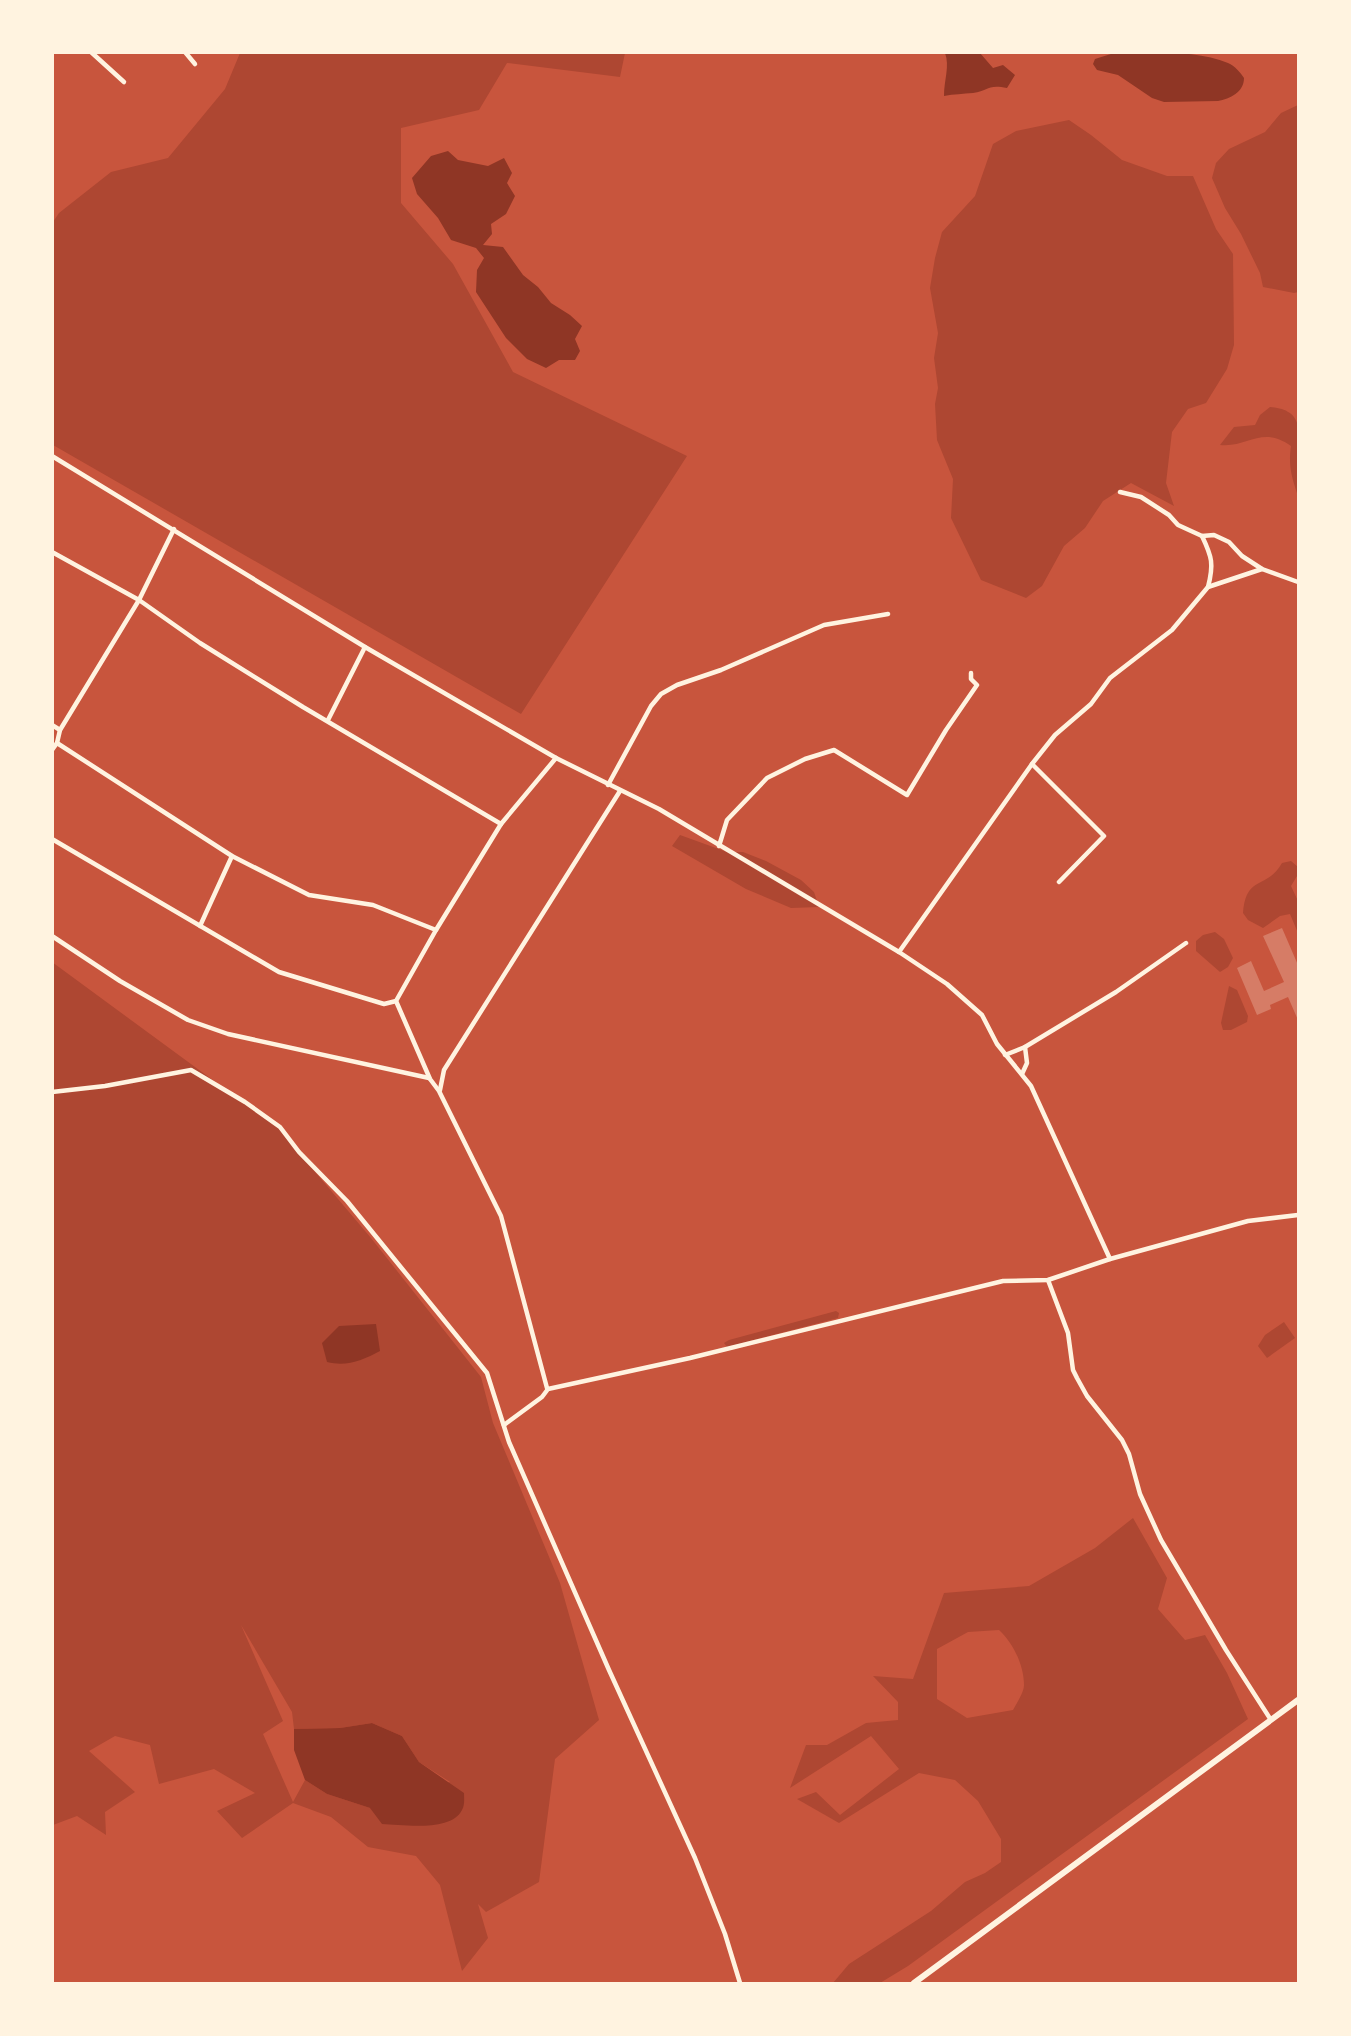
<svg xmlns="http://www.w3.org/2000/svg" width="1351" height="2036" viewBox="0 0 1351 2036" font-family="'Alegreya Sans',sans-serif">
  <rect width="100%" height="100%" fill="#c8553d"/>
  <g fill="#ae4732" fill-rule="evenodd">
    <polygon points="240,53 625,53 620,77 507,63 479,110 401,128 401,203 453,264 513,372 687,456 521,714 53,445 53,222 59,213 111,172 168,158 225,89"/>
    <polygon points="1298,105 1298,292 1294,293 1263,287 1260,273 1241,234 1225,208 1212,178 1216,163 1229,149 1265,132 1281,113"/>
    <polygon points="1069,120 1091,135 1122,160 1167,176 1193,176 1216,229 1233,254 1234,345 1227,369 1206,403 1188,409 1172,432 1166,483 1174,506 1131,483 1103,501 1085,528 1064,546 1042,586 1026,598 981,580 951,518 953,479 937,440 935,404 938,388 934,358 938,333 930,288 935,258 942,232 975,196 993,144 1016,131"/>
    <path d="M1270,407C1283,408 1295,412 1298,426V496C1292,478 1288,466 1291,446C1262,425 1248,448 1220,445L1234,427L1255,425L1260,415Z"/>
    <polygon points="680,835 727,852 743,852 766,861 801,880 814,892 819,907 791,908 746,889 672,846"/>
    <path d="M1291,861L1298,867L1297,876L1291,886L1298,901V933L1290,914L1280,916L1263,928L1248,920L1243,913C1246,874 1267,890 1282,863Z"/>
    <polygon points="1215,932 1224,939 1233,958 1228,967 1220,972 1196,951 1196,941 1203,935"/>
    <path d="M52,962L278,1128L371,1238L481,1377L493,1423L560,1583L599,1720L555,1759L539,1882L486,1912L478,1904L488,1938L462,1971L440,1885L416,1856L368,1847L331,1817L293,1803L242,1838L217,1811L255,1793L214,1769L159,1784L150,1745L115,1736L89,1751L135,1792L105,1812L106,1835L77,1816L53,1825ZM241,1625L292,1712L294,1729L340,1728L372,1723L402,1736L419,1762L450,1782L370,1808L327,1794L305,1780L293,1802L263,1734L283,1721Z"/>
    <polygon points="1229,986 1237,990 1248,1016 1247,1022 1231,1030 1223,1030 1221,1023"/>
    <polygon points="836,1311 839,1313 838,1318 727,1347 724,1343 729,1340"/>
    <polygon points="1284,1322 1295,1338 1267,1358 1258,1346 1265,1335"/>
    <path d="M1133,1518L1167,1578L1158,1609L1185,1640L1205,1635L1227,1673L1248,1719L908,1966L880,1983H833L849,1964L931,1911L965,1882L985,1873L1001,1862V1839L978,1801L955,1780L919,1773L839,1823L797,1799L816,1792L840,1815L899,1769L871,1736L790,1788L806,1745H827L866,1723L898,1720V1702L873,1676L913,1679L944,1593L1029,1586L1095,1548ZM999,1630C1013,1643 1024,1665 1024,1685C1024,1692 1017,1703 1013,1710L967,1718L937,1699V1649L968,1632Z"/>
  </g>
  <g fill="#8f3625">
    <path d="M945,53H980L993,68L1003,65L1015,75L1007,88C987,84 989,91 973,93C963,94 954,94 944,96C944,80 950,66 945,53Z"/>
    <path d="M1114,53C1148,52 1197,50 1228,63C1235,66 1240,72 1244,78C1244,92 1230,99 1218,101L1164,102L1152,98L1118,75L1097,70L1093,64L1095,59Z"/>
    <polygon points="448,151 458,160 488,166 504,158 512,173 507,183 515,196 506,214 491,224 492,234 483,245 503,247 523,275 538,287 551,303 570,315 582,326 575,339 580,351 575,360 559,360 546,368 527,359 506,338 476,292 477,270 484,258 476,248 451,240 438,218 417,194 412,178 431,156"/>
    <path d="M376,1324L380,1351C363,1360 347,1367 327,1362L322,1343L339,1326Z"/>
    <path d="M372,1723L402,1736L419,1762L464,1793C464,1798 465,1805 462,1810C451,1832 404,1825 382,1824L370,1808L327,1794L305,1780L294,1750V1729L340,1728Z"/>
  </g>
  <polygon fill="#d67c66" points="1282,928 1298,965 1298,1020 1288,997 1270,1005 1271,1009 1257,1015 1237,968 1251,961 1264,991 1284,982 1263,936"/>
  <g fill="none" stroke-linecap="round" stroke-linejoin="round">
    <g stroke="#fff3e0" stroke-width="4.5">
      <polyline points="91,52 124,82"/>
      <polyline points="185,52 195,64"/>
      <polyline points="52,456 365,647 556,758 659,809 899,952 947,984 982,1015 997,1044 1031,1086 1110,1259"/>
      <polyline points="1120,492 1141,497 1169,515 1178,525 1202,536 1214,535 1229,542 1242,556 1262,569 1298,582"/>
      <path d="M1202,536C1212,557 1214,564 1208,587"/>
      <polyline points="52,552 139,600 200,643 303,707 501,824"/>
      <polyline points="328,720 365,647"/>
      <polyline points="52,725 60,730"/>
      <polyline points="57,743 232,856 309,895 373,905 436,930"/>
      <polyline points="52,750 57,743 60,730 139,600 174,529"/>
      <polyline points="1032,764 1104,836 1059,882"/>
      <polyline points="608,785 651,706 661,694 677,685 721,670 824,625 888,614"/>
      <polyline points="52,839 279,972 384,1004 396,1001"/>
      <polyline points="719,846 727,820 767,778 805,759 834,750 907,795 946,730 977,685 971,679 971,673"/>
      <polyline points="200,926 232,856"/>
      <polyline points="52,936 120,981 188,1020 228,1034 429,1078"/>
      <polyline points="899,952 1032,764 1055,735 1091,704 1110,678 1172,630 1208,587 1262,569"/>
      <polyline points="1005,1055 1025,1047 1116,992 1186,943"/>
      <polyline points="1022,1074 1027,1063 1025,1047"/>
      <polyline points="440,1090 444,1070 620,791"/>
      <polyline points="52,1092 105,1086 191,1070 245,1102 280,1127 299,1152 347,1201 487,1373 509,1442 609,1670 695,1858 725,1934 740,1983"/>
      <polyline points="1048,1280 1068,1333 1073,1370 1077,1378 1087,1396 1122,1440 1129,1454 1140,1494 1161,1540 1226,1650 1271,1720"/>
      <polyline points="547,1388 501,1216 439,1091 430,1079 396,1001 436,930 501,824 556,758"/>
      <polyline points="504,1425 542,1397 548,1389 690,1358 1003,1281 1048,1280 1110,1259 1248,1221 1298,1215"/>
    </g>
    <polyline stroke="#fff3e0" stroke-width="6" points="914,1983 1298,1700"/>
  </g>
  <rect width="1351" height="2036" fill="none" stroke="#fff3e0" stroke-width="108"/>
</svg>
